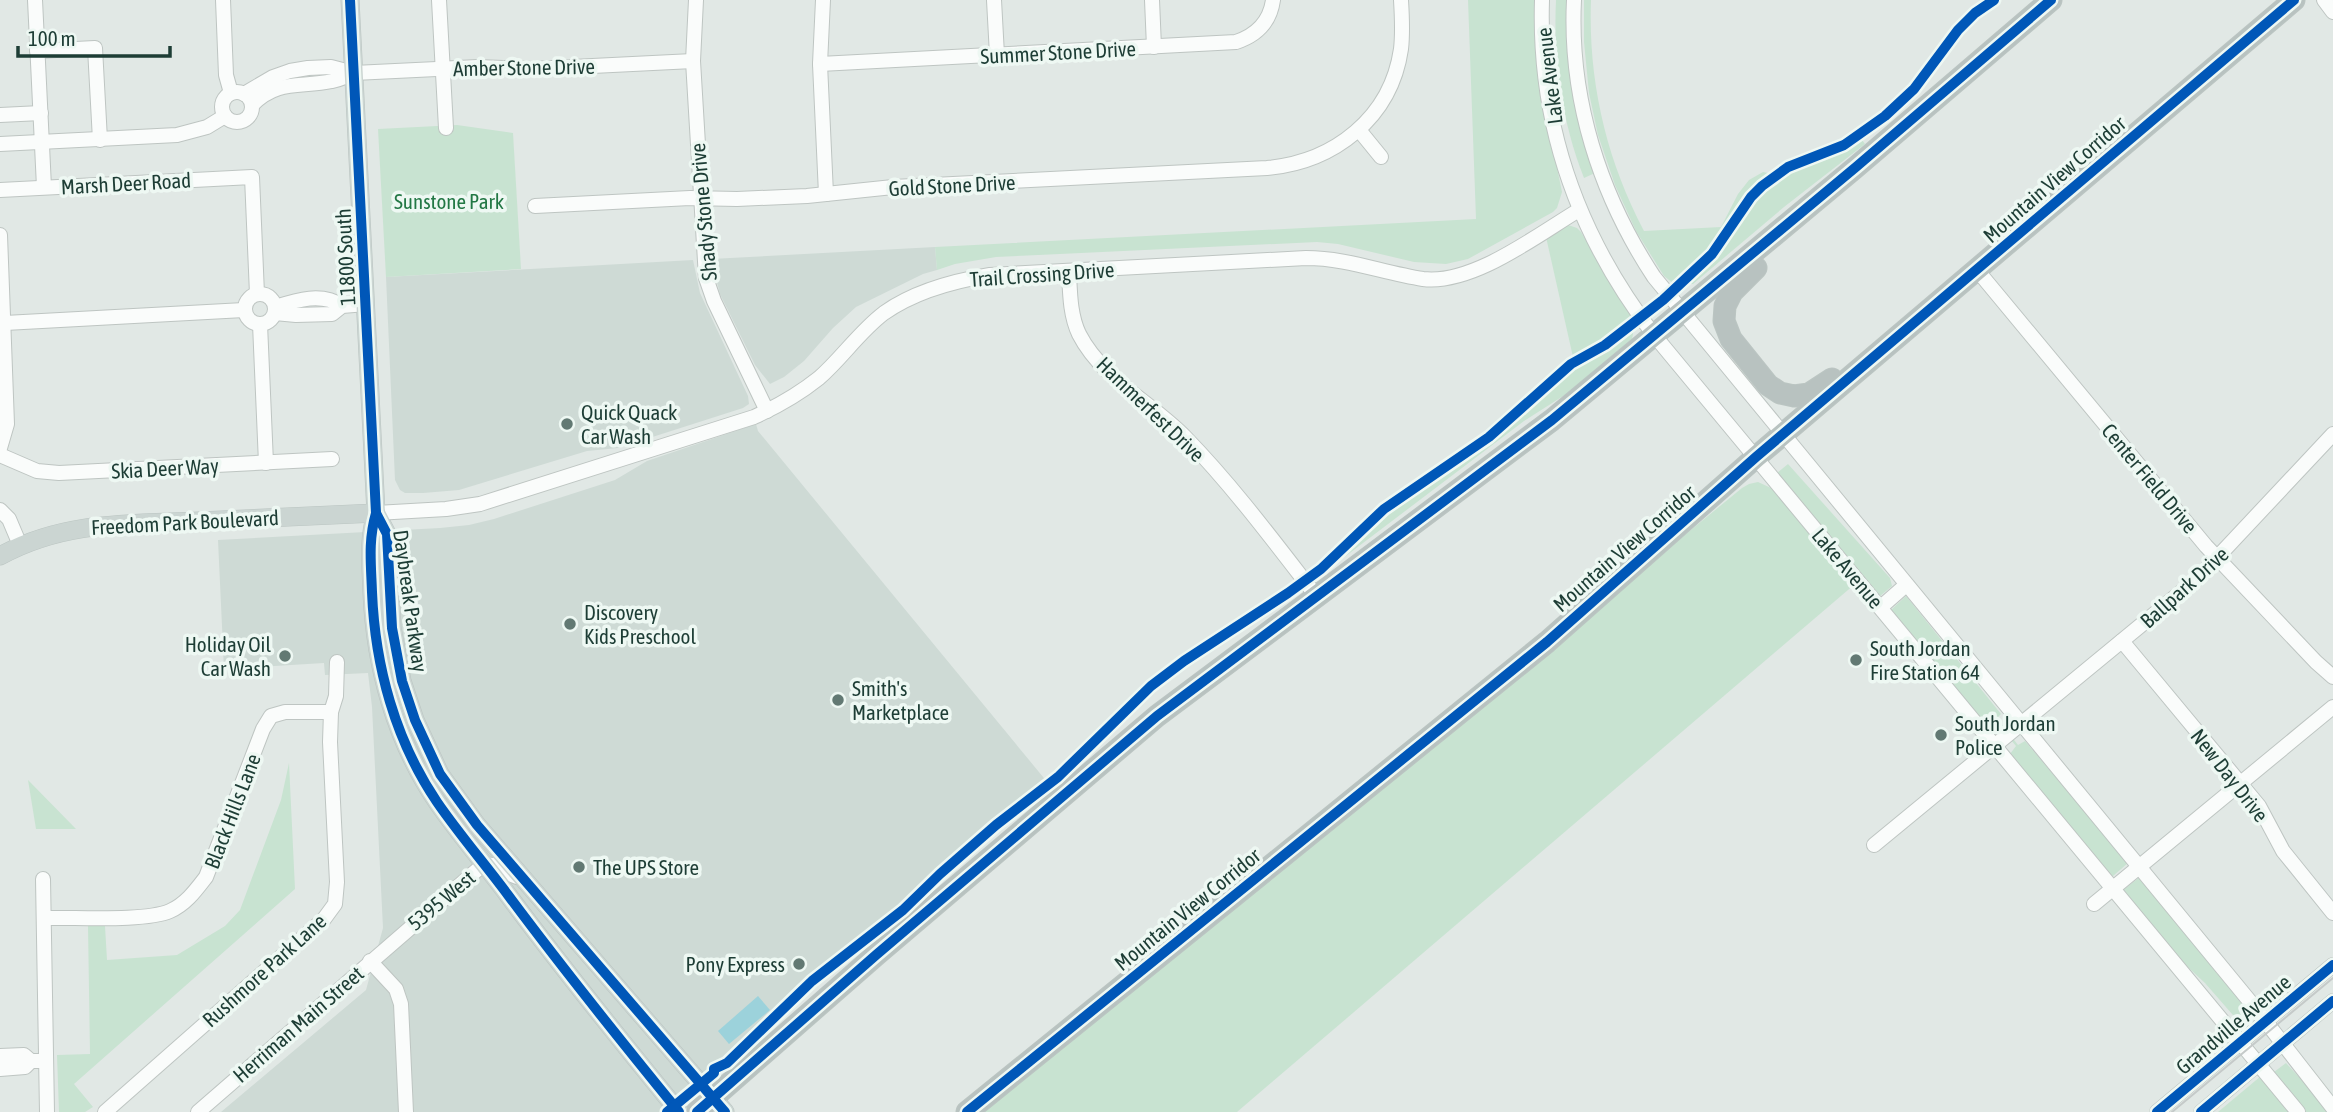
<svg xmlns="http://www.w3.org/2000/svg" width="2333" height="1112" viewBox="0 0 2333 1112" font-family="'Asap Condensed',sans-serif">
  <rect width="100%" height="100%" fill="#e1e8e5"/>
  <g fill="#cedad5">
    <polygon points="935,247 937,270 923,274 856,307 833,328 804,361 784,377 770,384 755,365 720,294 711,259"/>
    <polygon points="693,260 700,293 748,396 749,404 743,408 618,448 587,451 459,490 423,493 405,493 400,490 395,480 386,277"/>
    <polygon points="756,424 758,431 1048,783 978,836 903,905 835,961 806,979 762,1028 718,1066 671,1112 221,1112 366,990 383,928 372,707 368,673 325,675 324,663 224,669 218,540 440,528 469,525 494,519 615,480 647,461"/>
  </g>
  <g fill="#c8e3d1">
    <polygon points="1468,0 1535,0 1539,80 1562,192 1557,208 1553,212 1468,259 1446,264 1414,262 1338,244 1317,242 996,257 955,264 937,270 935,247 1476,219"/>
    <path d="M1556,0H1569L1595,173L1584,178C1562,123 1553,59 1556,0Z"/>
    <path d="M1584,0H1591C1588,81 1606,159 1644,231L1721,227L1738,194L1749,180L1763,172L1773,174L1802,159L1840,145L1857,133L1865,144L1784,207L1693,284H1674L1664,276L1636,231L1615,185L1598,135L1589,93L1584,42Z"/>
    <polygon points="457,125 513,133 521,269 386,277 378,129"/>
    <polygon points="1568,225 1577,228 1581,232 1632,318 1595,344 1573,357 1546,237"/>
    <polygon points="1634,329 1632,339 1571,391 1524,421 1330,568 1325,568 1422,486 1490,441 1574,366"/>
    <polygon points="1788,464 1890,578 1892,586 1880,596 1777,473"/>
    <polygon points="1758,482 1771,488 1855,584 1237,1112 982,1112 1742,488 1749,484"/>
    <polygon points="1906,596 2001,714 1997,718 2018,745 2025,741 2128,863 2113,876 2110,876 2010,754 2016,746 1994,720 1986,725 1891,610"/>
    <polygon points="289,763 295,889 74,1084 93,1107 85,1112 59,1112 57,1055 90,1054 88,926 105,926 107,960 177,955 225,926 240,910 281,800"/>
    <polygon points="28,780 76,829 36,829"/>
    <polygon points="2140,877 2250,1012 2239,1022 2205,983 2177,957 2124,892 2123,890"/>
    <polygon points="2286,1063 2331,1112 2306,1112 2274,1072"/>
    <polygon points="2261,1076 2290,1112 2218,1112"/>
  </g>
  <polygon fill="#9cd2db" points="758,996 770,1010 729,1044 718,1031"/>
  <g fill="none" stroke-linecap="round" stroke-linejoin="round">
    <g stroke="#bec5c2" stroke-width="16">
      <g id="minor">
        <polyline points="35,0 44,187"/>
        <polyline points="223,0 226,75 231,93"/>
        <polyline points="439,0 446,128"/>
        <polyline points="696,0 693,61 706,278 714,301 767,411"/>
        <polyline points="823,0 820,64 826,194"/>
        <polyline points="994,0 997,55"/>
        <polyline points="1152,0 1154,47"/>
        <path d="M1542,0C1538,126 1578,236 1654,335L2298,1112"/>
        <path d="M1574,0C1569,99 1600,195 1654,277L2252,1004L2333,1108"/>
        <polyline points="2324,0 2333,12"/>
        <polyline points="37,51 95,48 100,140"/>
        <path d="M820,64L1236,42C1257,35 1270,22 1273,0"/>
        <circle cx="237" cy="107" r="15"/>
        <polyline points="244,94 273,77 290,71 308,68 331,67 354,73 478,67 532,69 693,61"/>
        <path d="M252,105C278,79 300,88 332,81C339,80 347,76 354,73"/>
        <polyline points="0,115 41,113"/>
        <polyline points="1359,130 1381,157"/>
        <polyline points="0,144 177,135 207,127 225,116"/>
        <polyline points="0,190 252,177 257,294"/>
        <path d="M535,206L690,198L737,199L807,196L893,187L1267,168C1334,162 1391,118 1401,49C1403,32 1402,16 1401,0"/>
        <polyline points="0,235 7,424 0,448"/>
        <polyline points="1977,270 2206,546 2316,662 2333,677"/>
        <path d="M1069,272C1070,293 1070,315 1079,334C1102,379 1152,403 1185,437C1232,485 1276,544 1317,597"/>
        <circle cx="260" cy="309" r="15"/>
        <path d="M275,307C297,300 322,292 342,306"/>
        <polyline points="275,313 296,315 332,314 342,306 366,304"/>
        <polyline points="5,323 244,310"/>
        <polyline points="260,324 266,463"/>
        <polyline points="0,455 37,471 59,473 332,459"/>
        <polyline points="0,510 9,519 20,545"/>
        <path d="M376,513L446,509L480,504L754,417C776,407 799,394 819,378C842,358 859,332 884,313C915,291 953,281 990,275L1306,258C1347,258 1383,273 1423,279C1473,285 1537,235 1579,210"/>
        <polyline points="1881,607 1906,585"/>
        <polyline points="2122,641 2259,806 2283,851 2333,913"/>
        <polyline points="1874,845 2197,579 2333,434"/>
        <polyline points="43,879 47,1112"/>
        <polyline points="2094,904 2333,707"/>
        <path d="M44,918C75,917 144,922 170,911C186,904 196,890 206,877L263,729L271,716L285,712H331"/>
        <polyline points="370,961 396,989 401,1004 406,1112"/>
        <polyline points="0,1056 24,1055 31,1061 46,1061"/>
        <polyline points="0,1069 25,1067 31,1061"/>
        <polyline points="105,1112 324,919 335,904 337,882 330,742 331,712 336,696 337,662"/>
        <polyline points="198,1112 484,864 501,866 509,874 517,877"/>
        <polyline points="2157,1112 2333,965"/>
        <polyline points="2201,1112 2333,1001"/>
      </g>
    </g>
    <g stroke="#bbc5c2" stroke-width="19">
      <g id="major">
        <path d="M350,0L376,513C368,541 371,563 372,592C375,666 395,740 437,802C459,834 485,864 508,895C563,969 621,1041 679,1112"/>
        <polyline points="376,513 387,534 392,628 402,681 415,720 440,774 477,825 725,1112"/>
        <path d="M0,556C63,521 129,524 199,521C258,518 317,516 376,513"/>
      </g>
    </g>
    <g stroke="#bbc5c2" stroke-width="23">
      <g id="highway">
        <polyline points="1756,268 1732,292 1725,306 1724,321 1731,339 1768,385 1780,393 1794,396 1809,394 1832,379"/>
        <polyline points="697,1112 876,955 1157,716 1552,420 1856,167 2051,0"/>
        <polyline points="967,1112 1547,642 1756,457 2294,0"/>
      </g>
    </g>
    <use href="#minor" stroke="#fafcfb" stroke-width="14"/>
    <use href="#major" stroke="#cbd5d2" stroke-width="18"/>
    <use href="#highway" stroke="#b8c2c0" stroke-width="21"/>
    <polyline stroke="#c5cac9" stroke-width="2" points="2172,1112 2333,978"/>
    <g stroke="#eef8f3" stroke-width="15">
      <g id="cycleway">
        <path d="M350,0L376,513C368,541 371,563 372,592C375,666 395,740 437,802C459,834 485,864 508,895C563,969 621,1041 679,1112"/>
        <polyline points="376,513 387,534 392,628 402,681 415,720 440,774 477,825 725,1112"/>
        <polyline points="667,1112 714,1073 714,1069 727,1063 812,981 903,910 940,874 996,825 1058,777 1151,686 1184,661 1288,593 1321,569 1384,509 1489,437 1571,364 1605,345 1663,300 1712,254 1751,197 1762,186 1788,167 1844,145 1885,116 1914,89 1958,30 1975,13 1994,0"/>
        <polyline points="697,1112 876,955 1157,716 1552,420 1856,167 2051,0"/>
        <polyline points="967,1112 1547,642 1756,457 2294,0"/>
        <polyline points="2157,1112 2333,965"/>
        <polyline points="2201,1112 2333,1001"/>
      </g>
    </g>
    <use href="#cycleway" stroke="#0057b8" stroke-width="10"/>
  </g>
  <g fill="#627973" stroke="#eef8f3" stroke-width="2.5">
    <circle cx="567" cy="424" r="7"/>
    <circle cx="570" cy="624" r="7"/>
    <circle cx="285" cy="656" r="7"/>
    <circle cx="1856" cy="660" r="7"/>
    <circle cx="838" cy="700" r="7"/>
    <circle cx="1941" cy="735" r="7"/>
    <circle cx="579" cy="867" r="7"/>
    <circle cx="799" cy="964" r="7"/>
  </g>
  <g text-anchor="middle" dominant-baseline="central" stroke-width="7" stroke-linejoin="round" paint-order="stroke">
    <g font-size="21" fill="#1d3d35" stroke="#eef8f3">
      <text transform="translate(1058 52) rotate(-3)">Summer Stone Drive</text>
      <text transform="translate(524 67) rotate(-1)">Amber Stone Drive</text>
      <text transform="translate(1549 76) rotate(-97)">Lake Avenue</text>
      <text transform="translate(2054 179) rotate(-41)">Mountain View Corridor</text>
      <text transform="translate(126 183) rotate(-3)">Marsh Deer Road</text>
      <text transform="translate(952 185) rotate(-3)">Gold Stone Drive</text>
      <text transform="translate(703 212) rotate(-95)">Shady Stone Drive</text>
      <text transform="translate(345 257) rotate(-93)">11800 South</text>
      <text transform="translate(1042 274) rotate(-4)">Trail Crossing Drive</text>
      <text transform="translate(1151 409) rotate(44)">Hammerfest Drive</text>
      <text transform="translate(165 468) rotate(-3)">Skia Deer Way</text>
      <text transform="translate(2150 478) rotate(50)">Center Field Drive</text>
      <text transform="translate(185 522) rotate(-3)">Freedom Park Boulevard</text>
      <text transform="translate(1624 548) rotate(-41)">Mountain View Corridor</text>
      <text transform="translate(1848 568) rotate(50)">Lake Avenue</text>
      <text transform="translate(2184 587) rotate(-42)">Ballpark Drive</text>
      <text transform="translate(411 601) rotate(82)">Daybreak Parkway</text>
      <text transform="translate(2230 775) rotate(52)">New Day Drive</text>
      <text transform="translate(232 811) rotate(-69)">Black Hills Lane</text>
      <text transform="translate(441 900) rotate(-40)">5395 West</text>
      <text transform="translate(1187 909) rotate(-39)">Mountain View Corridor</text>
      <text transform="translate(264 970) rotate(-42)">Rushmore Park Lane</text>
      <text transform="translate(298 1024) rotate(-41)">Herriman Main Street</text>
      <text transform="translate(2233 1024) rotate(-40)">Grandville Avenue</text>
    </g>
    <g font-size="21" fill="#237845" stroke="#eef8f3">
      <text x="449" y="201">Sunstone Park</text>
    </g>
    <g font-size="21" fill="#1d3d35" stroke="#eef8f3" text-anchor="start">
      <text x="581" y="412">Quick Quack<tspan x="581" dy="24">Car Wash</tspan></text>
      <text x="584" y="612">Discovery<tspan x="584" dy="24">Kids Preschool</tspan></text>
      <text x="271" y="644" text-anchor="end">Holiday Oil<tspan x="271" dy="24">Car Wash</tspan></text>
      <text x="1870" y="648">South Jordan<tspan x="1870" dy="24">Fire Station 64</tspan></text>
      <text x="852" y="688">Smith's<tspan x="852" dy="24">Marketplace</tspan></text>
      <text x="1955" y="723">South Jordan<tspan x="1955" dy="24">Police</tspan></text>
      <text x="593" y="867">The UPS Store</text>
      <text x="785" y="964" text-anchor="end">Pony Express</text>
    </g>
  </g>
  <path d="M18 46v10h152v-10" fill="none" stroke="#1d3d35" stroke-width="3.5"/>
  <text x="28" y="46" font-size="21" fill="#1d3d35" stroke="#eef8f3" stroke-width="5" paint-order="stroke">100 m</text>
</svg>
